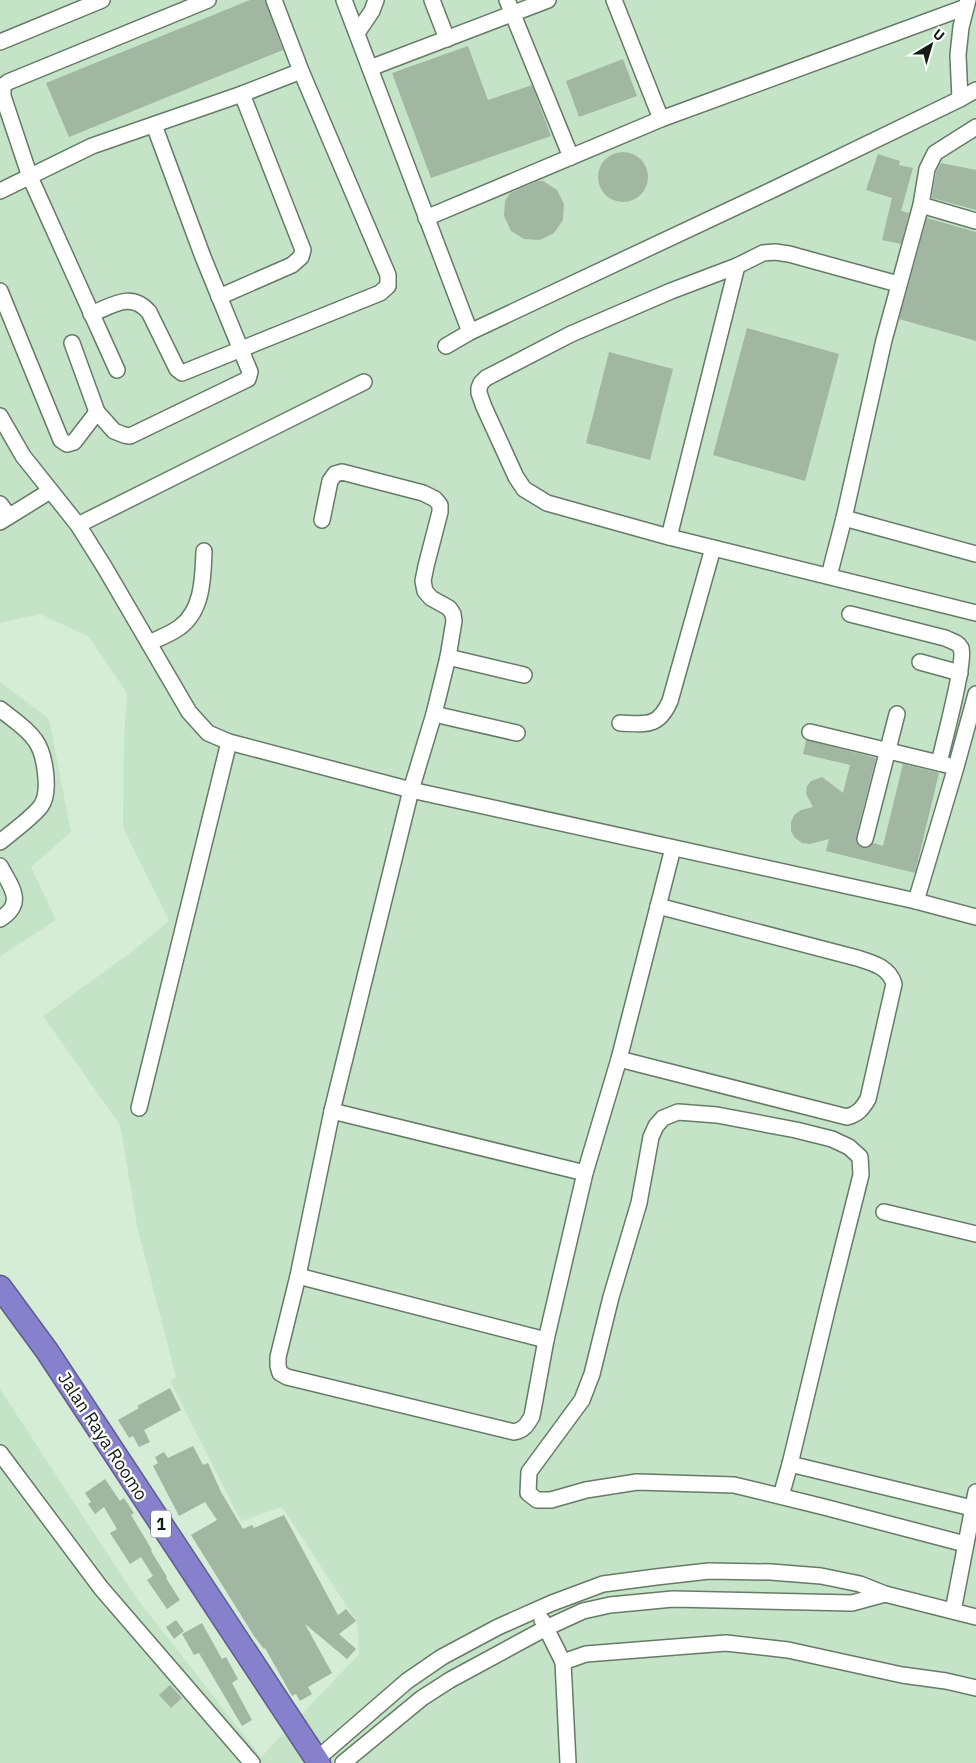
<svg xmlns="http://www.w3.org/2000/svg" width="976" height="1763" viewBox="0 0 976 1763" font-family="'IBM Plex Sans',sans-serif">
  <rect width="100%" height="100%" fill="#d5edd7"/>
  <g fill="#c5e3c7">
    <polygon points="0,0 976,0 976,1763 0,1763 0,1389 135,1596 261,1757 359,1654 357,1622 282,1507 241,1521 170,1381 176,1377 137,1226 120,1125 43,1016 130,953 169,921 123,827 124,737 127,693 89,637 40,614 0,623"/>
    <polygon points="0,682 49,719 71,832 31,867 56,920 0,956"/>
  </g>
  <g fill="#a1b7a2">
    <polygon points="250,0 265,0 283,50 69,137 46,83"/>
    <polygon points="468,46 488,100 532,85 551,136 431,178 392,73"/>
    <polygon points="623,59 637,96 579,117 566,81"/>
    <circle cx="623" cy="177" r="25"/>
    <polygon points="878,154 900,161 899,165 913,168 901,211 909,213 901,244 882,240 892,198 866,190"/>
    <polygon points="941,163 976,170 976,210 932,198 936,172"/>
    <polygon points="538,181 543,181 557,190 564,204 563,220 554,233 540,240 524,239 511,231 504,216 505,201 510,193"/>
    <polygon points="927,218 976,232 976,341 899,319"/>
    <polygon points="747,328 839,354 805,481 713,455"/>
    <polygon points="609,352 673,369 650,460 586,443"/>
    <polygon points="806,740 876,758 856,837 858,845 863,848 868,848 873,843 883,846 903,764 939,773 915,873 826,851 829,839 810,844 802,843 795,838 791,831 791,822 794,815 801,810 813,807 806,794 807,786 811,781 822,777 843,793 850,765 803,754"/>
    <polygon points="170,1388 181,1410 144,1430 150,1442 139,1447 133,1436 129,1438 118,1420 139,1408 137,1406"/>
    <polygon points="193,1446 203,1465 208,1463 221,1492 243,1529 252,1525 254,1528 284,1515 338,1615 346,1609 356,1621 339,1634 356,1649 347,1659 305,1624 332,1673 308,1687 312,1694 300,1701 296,1694 292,1696 265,1648 264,1649 254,1636 191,1535 217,1520 205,1502 179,1516 153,1466 158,1463 155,1457 164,1452 168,1458"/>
    <polygon points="105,1479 120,1501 124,1498 134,1513 131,1515 152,1550 151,1551 167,1577 166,1578 180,1600 167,1609 147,1580 153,1576 141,1557 130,1564 110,1533 117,1529 104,1507 95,1514 88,1504 91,1502 85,1493"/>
    <polygon points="176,1620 184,1631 174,1639 166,1627"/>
    <polygon points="202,1623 222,1659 226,1657 238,1679 232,1683 252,1720 242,1726 199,1653 194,1655 182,1634"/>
    <polygon points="170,1685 182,1698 171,1708 159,1695"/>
  </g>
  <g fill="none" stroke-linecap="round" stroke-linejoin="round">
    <g stroke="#667b67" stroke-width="18">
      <g id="minor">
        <polyline points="344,0 470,332"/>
        <polyline points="432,0 447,39"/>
        <polyline points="507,0 571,157"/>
        <polyline points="614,0 661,119"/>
        <polyline points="357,33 372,11 376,0"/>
        <polyline points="0,42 102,0"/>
        <polyline points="370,68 548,0"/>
        <polyline points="960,99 958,55 961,27 968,0"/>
        <polyline points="0,191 92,146 242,94 301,71"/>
        <polyline points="921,205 976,221"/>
        <polyline points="426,218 661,119 966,7"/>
        <polyline points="898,284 789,254 775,252 763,253 737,266 671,291 571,334 486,378 481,383 479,388 479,393 484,407 516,477 524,489 547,503 669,537 976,613"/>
        <polyline points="0,291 61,440 67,444 74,442 97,412"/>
        <polyline points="219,297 292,265 301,257 303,250 242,94"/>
        <path d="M91,314C112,306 131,291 149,312L177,369L182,373L380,293L388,286V275L301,71L274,0"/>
        <polyline points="72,343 97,412 114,431 124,435 130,436 248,379 250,372 203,257 154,125"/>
        <polyline points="446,346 470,332 774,189 960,99 976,90"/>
        <polyline points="117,370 30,177 3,96 3,86 8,82 208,0"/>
        <polyline points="0,416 23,456 78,525 105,568 189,712 208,733 229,742 411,790 916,901 976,917"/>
        <polyline points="0,504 9,516"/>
        <polyline points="844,518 976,554"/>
        <path d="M322,520L330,481L335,474L342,472L423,493L435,499L440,505V512L426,566L423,581L425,591L431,598L449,608L453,614L454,621L448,657L434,714L411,790L332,1111L298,1276L278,1357V1366L280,1373L287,1377L514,1432C524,1430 527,1425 532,1416L546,1340L585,1173L619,1059L673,848"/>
        <polyline points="0,522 50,491"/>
        <polyline points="78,525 364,382"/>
        <polyline points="669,537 737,266"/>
        <polyline points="829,576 844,518 884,340 921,205 927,169 935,153 976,127"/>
        <path d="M850,614L945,638C951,641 958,642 961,648C966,660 943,745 939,763"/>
        <path d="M149,643C159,638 171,634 180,627C203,610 203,577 204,551"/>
        <polyline points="448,657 524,675"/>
        <polyline points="920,662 960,673"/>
        <path d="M0,709C12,719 26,727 35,740C45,753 51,792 41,806C33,817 11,833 0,842"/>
        <polyline points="434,714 517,733"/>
        <path d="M620,723C646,724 658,728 670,701L713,548"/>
        <polyline points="810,732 947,765"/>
        <polyline points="865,839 897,714"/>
        <path d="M0,866C11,887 26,903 0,919"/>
        <polyline points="916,901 956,767 976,694"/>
        <path d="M619,1059L847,1117C858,1114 862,1109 868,1099L894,984C889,967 873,963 857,958L658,906"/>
        <polyline points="139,1108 229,742"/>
        <polyline points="332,1111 585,1173"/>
        <polyline points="884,1212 976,1234"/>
        <polyline points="298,1276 546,1340"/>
        <polyline points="0,1453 101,1588 252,1763"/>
        <polyline points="790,1464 972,1508"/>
        <polyline points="781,1496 790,1464 829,1302 861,1175 860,1157 849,1147 832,1139 796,1130 717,1115 678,1112 663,1118 656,1126 651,1137 639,1203 611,1297 592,1374 582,1400 529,1472 528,1493 537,1500 551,1500 586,1490 637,1482 734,1485 824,1507 965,1544"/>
        <polyline points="953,1611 976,1492"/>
        <polyline points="542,1620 563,1662"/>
        <polyline points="315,1763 317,1759 407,1681 442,1657 498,1627 552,1603 603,1584 656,1577 709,1571 771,1572 821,1576 860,1584 885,1594 976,1617"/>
        <polyline points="343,1763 422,1698 450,1680 546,1628 583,1611 610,1605 673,1599 852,1603 885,1594"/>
        <polyline points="568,1763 563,1662 586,1654 726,1643 788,1650 902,1675 946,1681 976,1688"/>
      </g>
    </g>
    <g stroke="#5e5d8c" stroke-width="25">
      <polyline id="highway" points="0,1287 47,1351 319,1763"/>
    </g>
    <use href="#minor" stroke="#fff" stroke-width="15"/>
    <use href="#highway" stroke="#8780cd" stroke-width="22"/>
  </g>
  <g text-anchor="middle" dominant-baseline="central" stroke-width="4.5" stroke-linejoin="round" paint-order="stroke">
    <rect fill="#fff" stroke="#5a5f5a" stroke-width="1" x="151" y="1510.5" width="20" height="27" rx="4"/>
    <g font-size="16" font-weight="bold" fill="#131b13">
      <text x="161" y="1524">1</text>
    </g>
    <g font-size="18" fill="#131b13" stroke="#fff">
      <text transform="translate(103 1436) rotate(57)">Jalan Raya Roomo</text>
    </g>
  </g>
  <g transform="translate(931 45) rotate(38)" stroke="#ffffff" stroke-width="4" paint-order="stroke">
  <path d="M0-4L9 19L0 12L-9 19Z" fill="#131b13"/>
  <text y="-8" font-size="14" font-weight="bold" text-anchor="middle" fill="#131b13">U</text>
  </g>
</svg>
